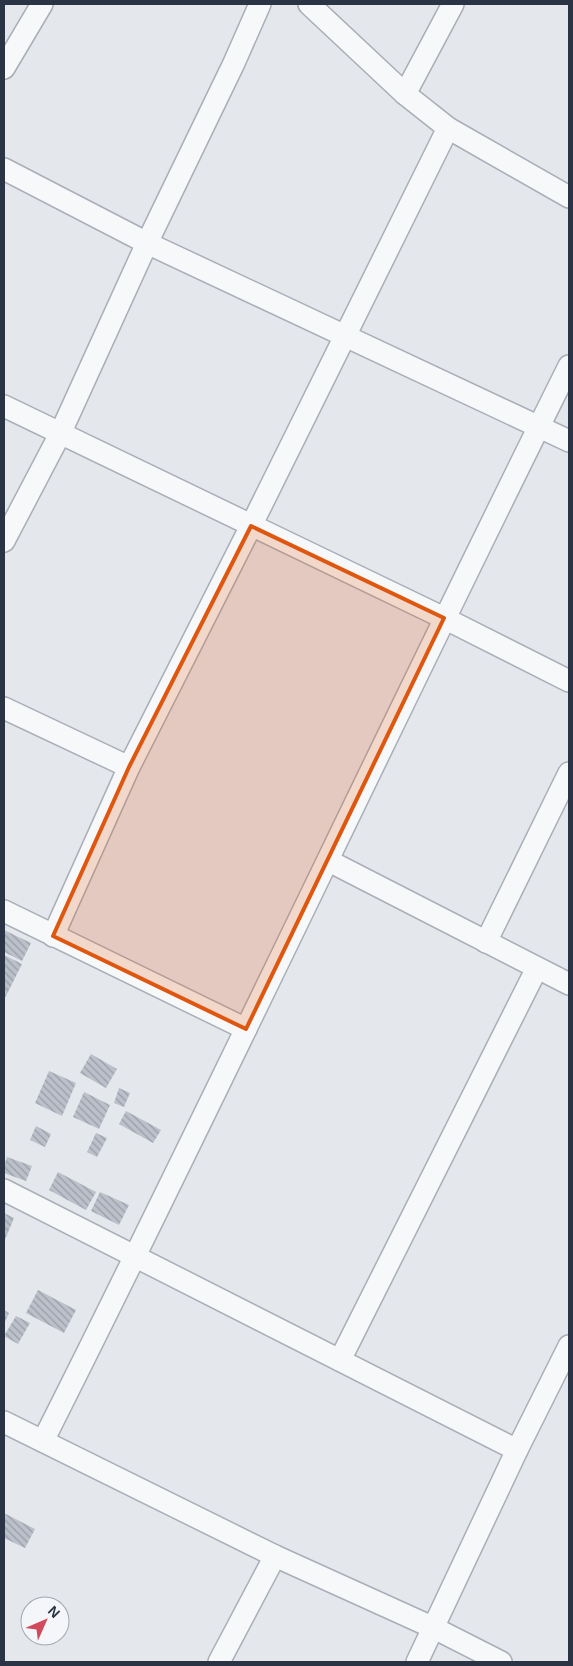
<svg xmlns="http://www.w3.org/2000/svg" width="573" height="1666" viewBox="0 0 573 1666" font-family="Arial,sans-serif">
  <defs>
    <pattern id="building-back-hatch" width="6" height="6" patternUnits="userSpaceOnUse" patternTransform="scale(1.25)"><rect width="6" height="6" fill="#bbc0ca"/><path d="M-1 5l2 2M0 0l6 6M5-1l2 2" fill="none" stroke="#989da6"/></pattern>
  </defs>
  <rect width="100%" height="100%" fill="#e4e7ec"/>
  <g fill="url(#building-back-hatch)">
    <polygon points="4,930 31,943 22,961 4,952"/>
    <polygon points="4,955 22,964 4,1000"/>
    <polygon points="91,1054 117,1069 106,1088 80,1073"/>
    <polygon points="49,1071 76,1083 62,1116 35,1103"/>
    <polygon points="119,1088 130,1093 124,1107 114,1103"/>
    <polygon points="84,1092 110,1105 99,1129 73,1117"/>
    <polygon points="126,1111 161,1130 153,1143 119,1124"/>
    <polygon points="36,1126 51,1134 45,1147 30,1140"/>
    <polygon points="96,1133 107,1138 97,1157 87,1152"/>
    <polygon points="7,1157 32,1166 26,1181 4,1173 4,1166"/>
    <polygon points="58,1172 96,1192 86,1210 49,1190"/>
    <polygon points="100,1192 129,1205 119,1225 91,1211"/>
    <polygon points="4,1213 14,1218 4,1242"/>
    <polygon points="38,1290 76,1310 64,1333 26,1313"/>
    <polygon points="4,1310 9,1313 4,1324"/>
    <polygon points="16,1316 30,1323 18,1344 4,1336"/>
    <polygon points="4,1513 35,1529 25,1548 4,1538"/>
  </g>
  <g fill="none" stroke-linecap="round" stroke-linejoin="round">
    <g stroke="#a9aeb7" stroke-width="24">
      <g id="minor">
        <polyline points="309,4 405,94 448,128 569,197"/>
        <polyline points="4,68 42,4"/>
        <polyline points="405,94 453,4"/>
        <polyline points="4,169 147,243 569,441"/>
        <polyline points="4,406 444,618 569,681"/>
        <polyline points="4,541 60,434 147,243 234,63 260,4"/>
        <polyline points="4,708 129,767"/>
        <polyline points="329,861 569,984"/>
        <polyline points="4,911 246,1029"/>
        <polyline points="53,936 129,767 251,526 448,128"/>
        <polyline points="486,942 569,773"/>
        <polyline points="4,1190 517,1450"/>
        <polyline points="340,1360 537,968"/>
        <polyline points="4,1422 275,1556 434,1628 501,1662"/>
        <path d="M43,1441C223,1084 391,723 569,366"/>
        <polyline points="219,1662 275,1556"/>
        <polyline points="417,1662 517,1450 569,1346"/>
      </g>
    </g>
    <use href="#minor" stroke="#f7f8fa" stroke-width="21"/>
  </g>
  <path fill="#df570f" fill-opacity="0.2" stroke="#df570f" stroke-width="4" stroke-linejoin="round" d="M251,526L444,618L246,1029L53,936L129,767Z"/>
  <rect width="573" height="1666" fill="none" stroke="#2b3445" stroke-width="10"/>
  <g transform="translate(45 1621) rotate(45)"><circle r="24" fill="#f4f6f9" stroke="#a4a8b1"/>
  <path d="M0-4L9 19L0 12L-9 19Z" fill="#d1495b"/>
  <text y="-8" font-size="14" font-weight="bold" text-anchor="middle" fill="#2b3445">N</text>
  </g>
</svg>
